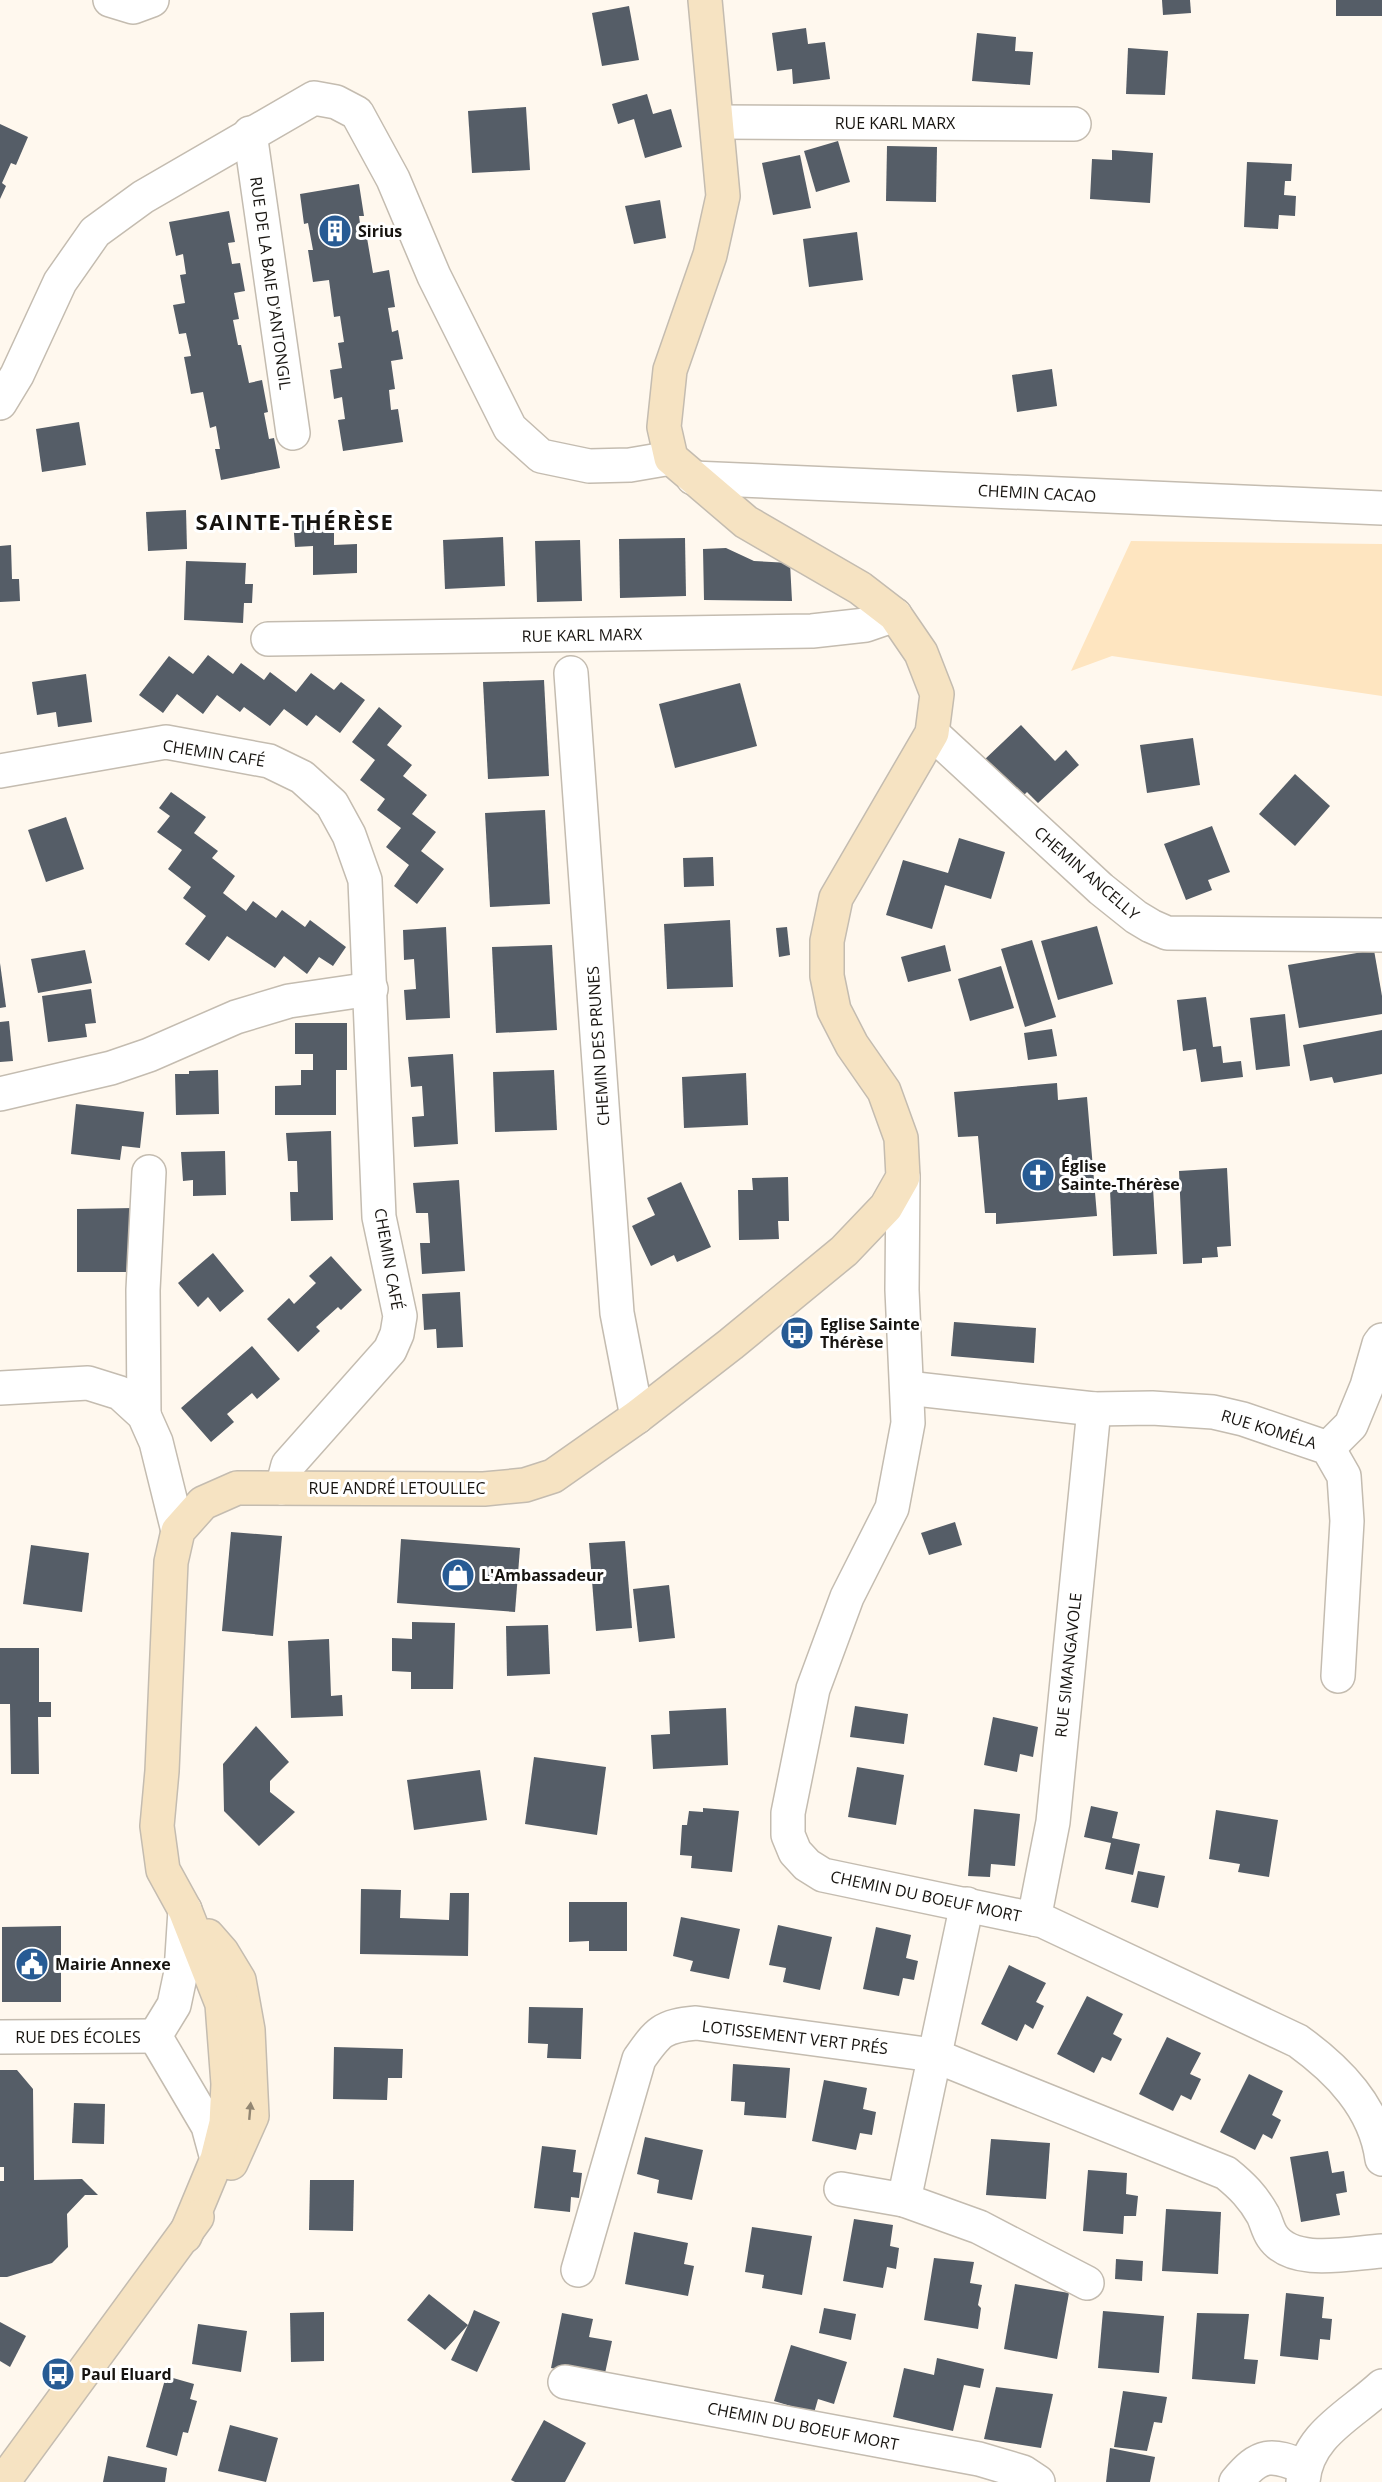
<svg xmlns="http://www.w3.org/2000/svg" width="1382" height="2482" viewBox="0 0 1382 2482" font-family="'Open Sans',sans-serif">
  <rect width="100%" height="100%" fill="#fff8ee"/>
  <polygon fill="#fee5c0" points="1131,541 1382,544 1382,696 1112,656 1071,671"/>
  <g fill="#555d67">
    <polygon points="1162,0 1190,0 1191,13 1163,15"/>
    <rect x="1336" y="0" width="46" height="16"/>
    <polygon points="629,6 639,60 602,66 592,13"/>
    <polygon points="806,28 808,44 825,42 830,79 793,84 792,69 777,71 772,33"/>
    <polygon points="977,33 1016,37 1015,51 1033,52 1030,85 972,81"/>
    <polygon points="1128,48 1168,51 1165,95 1126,94"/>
    <polygon points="647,94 653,114 671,109 682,147 645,158 634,119 618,124 612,104"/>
    <polygon points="526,107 530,170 472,173 468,111"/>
    <polygon points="0,124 28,137 16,165 11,163 2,183 6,186 0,199"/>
    <polygon points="838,141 850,182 816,192 804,151"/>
    <polygon points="887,146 937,147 936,202 886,201"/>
    <polygon points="1112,150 1153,153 1150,203 1090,199 1092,159 1112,160"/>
    <polygon points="800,155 811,208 773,215 762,163"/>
    <polygon points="1247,162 1292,164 1291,181 1285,181 1284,195 1296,196 1295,216 1279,215 1278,229 1244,227"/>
    <polygon points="359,184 364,216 359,216 362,238 367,238 373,273 389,270 395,307 388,308 392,332 398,330 403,359 391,361 395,389 389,390 391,410 398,409 403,442 343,451 338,420 345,419 342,397 334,399 330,370 342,368 338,343 344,342 340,316 334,317 329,280 313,282 308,250 313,250 308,223 304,224 300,194"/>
    <polygon points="660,200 666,238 634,244 625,206"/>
    <polygon points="229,211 235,242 228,243 232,264 240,263 245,291 234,293 239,319 233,320 238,345 241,345 249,383 262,380 268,412 264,413 269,439 274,438 280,468 221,480 215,449 220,449 216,426 210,428 203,392 191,394 184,357 191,356 186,333 179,334 173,305 185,303 180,275 186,274 183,254 176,256 169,222"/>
    <polygon points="857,232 863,280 809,287 803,239"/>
    <polygon points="1052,369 1057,406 1017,412 1012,375"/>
    <polygon points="79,422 86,465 42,472 36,429"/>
    <polygon points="186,510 187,549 148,551 146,512"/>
    <polygon points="334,517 334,545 357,544 357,573 313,575 313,546 295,547 293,519"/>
    <polygon points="503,537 505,586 445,589 443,540"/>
    <polygon points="685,538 686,596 620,598 619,539"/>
    <polygon points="580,540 582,601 537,602 535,541"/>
    <polygon points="11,545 12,579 19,579 20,601 0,602 0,546"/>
    <polygon points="726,548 754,561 790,563 792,601 704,600 703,549"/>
    <polygon points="186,561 246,563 245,584 253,584 252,603 244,603 243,623 184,620"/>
    <polygon points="208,655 233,674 241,663 264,680 270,672 296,692 311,673 334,690 341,682 365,700 340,733 316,715 307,726 284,709 270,726 244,707 240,712 217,695 203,714 177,694 163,713 139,695 169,656 193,674"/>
    <polygon points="86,674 92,722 58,727 56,712 37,715 32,682"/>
    <polygon points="544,680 549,776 488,779 483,682"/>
    <polygon points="740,683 757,746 675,768 659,704"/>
    <polygon points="379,707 402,726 387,745 412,765 403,776 427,795 412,814 436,832 421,851 444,869 417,904 394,886 409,865 386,847 401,828 377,810 385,799 360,780 375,760 352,742"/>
    <polygon points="1021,725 1055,761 1066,750 1079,765 1038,803 1027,792 1019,800 983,761"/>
    <polygon points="1193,738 1200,785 1147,793 1140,745"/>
    <polygon points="1295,774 1330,806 1295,846 1259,814"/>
    <polygon points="171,792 206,817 194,833 218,851 212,858 235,876 223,893 246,911 253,901 276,918 282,910 305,927 310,920 346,947 333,966 319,957 307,974 284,956 275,968 227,936 209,961 185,944 206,916 183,898 191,887 168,869 182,850 157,832 170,816 159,808"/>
    <polygon points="545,810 550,904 490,907 485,813"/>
    <polygon points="66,817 84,869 46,882 28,830"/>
    <polygon points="1212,826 1230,872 1208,880 1212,890 1186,900 1164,844"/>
    <polygon points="959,838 1005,852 991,899 945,885 932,929 886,915 903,860 948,873"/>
    <polygon points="713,857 714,886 684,887 683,858"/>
    <polygon points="730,920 733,987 667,989 664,924"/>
    <polygon points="1097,926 1113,984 1058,1000 1041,941"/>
    <polygon points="446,927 450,1018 406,1020 404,990 416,989 414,959 404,960 403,930"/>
    <polygon points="787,927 790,955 779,957 776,928"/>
    <polygon points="1032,940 1056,1017 1025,1027 1001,949"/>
    <polygon points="552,945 557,1030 496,1033 492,947"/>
    <polygon points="945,945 951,971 908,982 901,957"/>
    <polygon points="85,950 92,983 38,993 31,959"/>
    <polygon points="1374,950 1382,996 1382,1014 1299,1028 1288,965"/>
    <polygon points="0,963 6,1007 0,1008"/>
    <polygon points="1001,966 1014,1008 970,1021 958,979"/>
    <polygon points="91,989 96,1023 85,1024 87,1037 48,1042 42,996"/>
    <polygon points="1206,997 1213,1047 1221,1046 1223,1063 1241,1061 1243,1077 1201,1082 1196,1049 1183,1051 1177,1000"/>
    <polygon points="1285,1014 1290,1066 1256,1070 1250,1018"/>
    <polygon points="9,1021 13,1061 0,1062 0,1022"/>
    <polygon points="295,1023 347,1023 347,1070 336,1070 336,1115 275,1115 275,1086 301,1085 301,1070 313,1070 313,1054 295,1054"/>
    <polygon points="1052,1029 1057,1056 1028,1060 1024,1033"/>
    <polygon points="1382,1030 1382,1074 1334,1083 1332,1077 1310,1081 1303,1045"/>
    <polygon points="453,1054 458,1144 414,1147 412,1117 424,1116 422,1086 411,1087 408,1057"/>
    <polygon points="218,1070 219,1114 176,1115 175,1074 189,1074 189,1071"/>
    <polygon points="554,1070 557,1130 495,1132 493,1072"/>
    <polygon points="746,1073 748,1125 684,1128 682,1077"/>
    <polygon points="1057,1083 1058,1100 1087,1097 1097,1216 996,1224 996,1213 985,1213 978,1136 958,1137 954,1092"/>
    <polygon points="76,1104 144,1112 140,1148 122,1146 120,1160 71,1154"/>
    <polygon points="331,1131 333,1220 291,1221 290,1192 298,1192 297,1161 288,1161 286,1133"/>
    <polygon points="225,1151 226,1195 193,1196 193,1180 183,1181 181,1152"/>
    <polygon points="1227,1168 1231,1246 1217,1247 1218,1257 1202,1258 1202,1263 1183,1264 1179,1171"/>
    <polygon points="788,1177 789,1221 778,1221 779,1239 739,1240 738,1190 753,1190 752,1178"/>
    <polygon points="459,1180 465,1271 422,1274 420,1243 430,1243 428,1213 416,1213 413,1183"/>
    <polygon points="681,1182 711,1247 677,1262 674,1255 651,1266 632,1226 655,1215 647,1198"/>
    <polygon points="1153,1188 1157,1254 1113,1256 1110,1190"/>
    <polygon points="134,1208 134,1272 77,1272 77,1209"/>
    <polygon points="213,1253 244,1291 220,1312 208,1297 198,1307 178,1283"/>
    <polygon points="331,1256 362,1290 341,1310 338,1307 316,1327 320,1331 298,1352 267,1319 289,1298 294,1304 316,1283 309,1276"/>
    <polygon points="460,1292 463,1347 437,1348 436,1329 424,1330 422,1294"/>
    <polygon points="954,1322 1036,1328 1034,1363 951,1356"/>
    <polygon points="252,1346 280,1379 257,1399 252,1393 227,1414 234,1422 211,1442 181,1408"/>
    <polygon points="955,1522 962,1545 929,1555 921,1533"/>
    <polygon points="231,1532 282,1536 273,1636 222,1631"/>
    <polygon points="401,1539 520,1548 515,1612 397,1603"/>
    <polygon points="625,1541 632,1628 596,1631 589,1543"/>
    <polygon points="31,1545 89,1553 82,1612 23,1604"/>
    <polygon points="669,1585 675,1638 639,1642 633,1589"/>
    <polygon points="412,1622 455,1623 453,1689 411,1689 411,1672 392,1671 392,1638 412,1639"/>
    <polygon points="548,1625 550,1674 507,1676 506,1626"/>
    <polygon points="329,1639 331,1696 342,1695 343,1716 291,1718 288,1641"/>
    <polygon points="0,1648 39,1648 39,1702 51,1702 51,1717 38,1717 39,1774 11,1774 10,1704 0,1704"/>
    <polygon points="855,1706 908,1714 904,1744 850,1737"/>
    <polygon points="726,1708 728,1765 653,1769 651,1735 670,1734 669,1711"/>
    <polygon points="993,1717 1038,1727 1033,1757 1020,1754 1017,1772 984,1765"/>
    <polygon points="256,1726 289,1762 270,1781 270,1792 295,1812 259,1846 224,1811 223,1764"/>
    <polygon points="534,1757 606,1767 597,1835 525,1824"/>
    <polygon points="857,1767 904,1775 896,1825 848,1817"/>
    <polygon points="480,1770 487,1820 414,1830 407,1780"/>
    <polygon points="1091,1806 1118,1812 1112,1838 1140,1844 1133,1875 1105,1869 1111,1843 1084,1837"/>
    <polygon points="703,1808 739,1811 732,1872 691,1868 692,1856 680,1855 682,1825 687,1825 689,1811 703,1812"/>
    <polygon points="974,1809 1020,1814 1015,1866 991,1864 990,1877 968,1876"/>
    <polygon points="1216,1810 1278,1820 1269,1877 1238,1872 1240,1864 1209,1859"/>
    <polygon points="1138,1871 1165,1876 1158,1908 1131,1902"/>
    <polygon points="361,1889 401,1890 400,1918 449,1920 450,1893 469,1893 468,1956 360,1954"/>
    <polygon points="569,1902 627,1902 627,1951 589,1951 589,1941 569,1942"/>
    <polygon points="681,1917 740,1929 729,1979 690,1971 693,1961 673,1956"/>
    <polygon points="778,1925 832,1937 820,1990 783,1982 786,1968 769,1965"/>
    <polygon points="61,1926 61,2002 2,2002 2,1927"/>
    <polygon points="876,1927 911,1935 906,1958 918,1961 914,1980 903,1978 899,1996 863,1989"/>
    <polygon points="1009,1965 1046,1983 1036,2002 1044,2006 1033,2029 1025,2024 1017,2041 981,2024"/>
    <polygon points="1087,1996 1123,2014 1113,2034 1122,2039 1111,2061 1102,2057 1094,2073 1057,2054"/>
    <polygon points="529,2007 583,2008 581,2059 547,2058 548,2044 528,2043"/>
    <polygon points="1167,2037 1201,2053 1190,2074 1201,2079 1191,2100 1181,2095 1173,2111 1139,2094"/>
    <polygon points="334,2047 403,2049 402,2078 388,2078 387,2100 333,2099"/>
    <polygon points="733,2064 790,2068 786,2118 744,2115 745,2102 731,2101"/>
    <polygon points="0,2070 17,2070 33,2089 34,2180 82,2179 98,2195 85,2195 67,2214 68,2247 52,2263 7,2277 0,2277 0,2181 4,2181 4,2167 0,2167"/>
    <polygon points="1249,2074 1283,2091 1272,2115 1281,2120 1272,2139 1263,2134 1255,2150 1220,2132"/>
    <polygon points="824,2080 867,2088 863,2109 876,2112 872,2135 860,2133 856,2150 812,2141"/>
    <polygon points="74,2103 105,2104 104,2144 72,2143"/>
    <polygon points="645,2137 703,2150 692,2200 657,2193 659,2180 637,2174"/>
    <polygon points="991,2139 1050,2143 1046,2199 986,2195"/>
    <polygon points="542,2146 576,2150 573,2172 582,2173 579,2198 571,2197 570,2212 534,2208"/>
    <polygon points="1328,2151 1332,2173 1344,2171 1347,2192 1336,2194 1340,2215 1301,2222 1290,2157"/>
    <polygon points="1088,2170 1127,2173 1126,2194 1138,2196 1136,2216 1124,2216 1123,2234 1083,2231"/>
    <polygon points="310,2180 354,2180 353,2231 309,2230"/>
    <polygon points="1166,2209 1221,2212 1218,2274 1162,2271"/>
    <polygon points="854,2219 893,2225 890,2246 899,2248 896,2269 887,2267 883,2288 843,2281"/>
    <polygon points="752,2227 812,2236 802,2295 762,2288 764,2275 745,2272"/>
    <polygon points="634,2232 688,2243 684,2264 694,2266 688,2296 625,2284"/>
    <polygon points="934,2258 974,2262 970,2283 982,2285 978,2305 981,2308 978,2329 924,2320"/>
    <polygon points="1116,2259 1143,2261 1142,2281 1115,2279"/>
    <polygon points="1015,2284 1069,2293 1057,2359 1004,2349"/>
    <polygon points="1286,2293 1324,2297 1322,2318 1332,2319 1330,2340 1320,2339 1318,2360 1280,2356"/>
    <polygon points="429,2294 468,2325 474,2310 500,2322 477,2372 451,2360 468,2325 445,2350 407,2320"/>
    <polygon points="824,2308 856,2314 851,2340 819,2333"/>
    <polygon points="1103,2311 1164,2316 1159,2373 1098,2368"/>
    <polygon points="324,2312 324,2361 291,2362 290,2313"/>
    <polygon points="562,2313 593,2319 589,2337 612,2341 604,2378 551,2368"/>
    <polygon points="1197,2313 1249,2314 1244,2359 1258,2360 1255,2384 1192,2379"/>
    <polygon points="0,2322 26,2336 10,2367 0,2361"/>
    <polygon points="198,2324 247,2331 241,2372 192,2364"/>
    <polygon points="791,2345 847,2362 834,2404 818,2399 814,2413 774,2401"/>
    <polygon points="937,2358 984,2369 980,2388 964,2385 953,2431 893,2417 904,2368 934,2375"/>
    <polygon points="166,2376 194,2384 190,2399 197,2401 188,2433 183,2432 177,2456 146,2447"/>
    <polygon points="996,2387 1053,2394 1041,2448 984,2439"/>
    <polygon points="1123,2391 1167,2397 1162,2423 1154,2422 1147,2451 1114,2447"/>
    <polygon points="544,2420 586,2443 565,2482 515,2482 511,2480"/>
    <polygon points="230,2425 278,2438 266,2482 218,2471"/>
    <polygon points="1110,2448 1155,2457 1150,2482 1106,2482"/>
    <polygon points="108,2456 167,2468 165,2482 103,2482"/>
  </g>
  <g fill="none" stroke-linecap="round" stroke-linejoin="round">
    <g stroke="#c4bcb0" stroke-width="36">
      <g id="street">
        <polyline points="110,0 133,7 152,0"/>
        <polyline points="717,122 1074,124"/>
        <polyline points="250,133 293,433"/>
        <polyline points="0,403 17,375 60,282 95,232 143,197 314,98 336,102 357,113 393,179 434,276 510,428 541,456 589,466 630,465 671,458"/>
        <polyline points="693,478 1382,508"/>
        <polyline points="268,639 812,631 866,625 895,615"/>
        <polyline points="571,673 617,1313 637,1417"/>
        <polyline points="932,733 1101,889 1136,917 1151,926 1167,933 1382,935"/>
        <polyline points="0,771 166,742 269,761 302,777 332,804 349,835 365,880 379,1217 400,1316 397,1334 390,1350 288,1465 282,1488"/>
        <polyline points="0,1094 111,1068 149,1055 236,1017 289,1001 371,989"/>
        <path d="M903,1177L902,1290L908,1423L892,1508L847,1597L813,1689L788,1813V1835L795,1852L807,1865L823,1875L1043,1921L1298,2041C1338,2070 1375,2107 1382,2159"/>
        <polyline points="0,1388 88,1383 120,1393 144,1415 156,1442 178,1531"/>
        <polyline points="907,1388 1094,1409 1152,1408 1213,1412 1243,1419 1328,1448 1344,1476 1347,1521 1338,1676"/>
        <polyline points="144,1415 143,1290 149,1172"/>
        <polyline points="1328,1448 1351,1425 1367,1386 1379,1344 1382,1340"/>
        <polyline points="967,1904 904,2200 979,2227 1087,2283"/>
        <polyline points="1034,1919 1053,1822 1094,1409"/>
        <polyline points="155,2036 208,2126 217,2159"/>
        <polyline points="155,2036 174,2005 181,1972 185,1910"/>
        <polyline points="0,2037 155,2036"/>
        <polyline points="841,2189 904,2200"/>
        <path d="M578,2270L639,2059C658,2032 662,2026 696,2023L933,2055L1226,2173C1242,2186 1253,2197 1263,2215C1266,2221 1268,2230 1272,2236C1292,2267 1350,2253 1382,2251"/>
        <polyline points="565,2382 979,2459 1023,2472 1038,2482"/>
        <path d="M1236,2482C1260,2453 1271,2453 1304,2467"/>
        <path d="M1303,2482C1306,2435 1351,2415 1382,2386"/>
      </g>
    </g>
    <g stroke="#c4bcb0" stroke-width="36">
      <g id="secondary">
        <polyline points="208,1936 222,1952 239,1980 248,2030 252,2116 231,2163"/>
        <polyline points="185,2236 217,2159 226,2123 228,2084 222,2004 185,1910 163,1870 157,1826 162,1771 171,1562 178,1531 203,1503 237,1488 484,1489 525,1485 553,1476 637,1417 731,1344 844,1251 886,1207 903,1177 901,1138 884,1091 852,1045 834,1010 827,976 827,941 836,898 932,733 937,694 921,653 895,615 860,588 746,522 671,458 664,427 670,370 710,255 723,196 705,0"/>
        <polyline points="3,2482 197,2217"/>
      </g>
    </g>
    <use href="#street" stroke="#fff" stroke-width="33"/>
    <use href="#secondary" stroke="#f6e3c2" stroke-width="33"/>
  </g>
  <defs><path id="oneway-solid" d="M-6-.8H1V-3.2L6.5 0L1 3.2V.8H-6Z" transform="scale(1.5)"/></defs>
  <use fill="#928672" href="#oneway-solid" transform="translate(250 2111) rotate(-85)"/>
  <defs>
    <g id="building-disc" transform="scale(1.725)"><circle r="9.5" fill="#275b94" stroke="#fff"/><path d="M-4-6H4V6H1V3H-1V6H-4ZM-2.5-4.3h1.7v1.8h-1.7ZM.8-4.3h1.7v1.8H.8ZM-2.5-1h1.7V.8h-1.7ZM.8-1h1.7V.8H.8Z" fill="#fff"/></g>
    <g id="church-disc" transform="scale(1.725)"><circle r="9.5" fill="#275b94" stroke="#fff"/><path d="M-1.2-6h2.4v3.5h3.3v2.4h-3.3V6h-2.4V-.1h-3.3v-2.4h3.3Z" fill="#fff"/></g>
    <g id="bus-disc" transform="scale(1.725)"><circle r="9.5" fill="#275b94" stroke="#fff"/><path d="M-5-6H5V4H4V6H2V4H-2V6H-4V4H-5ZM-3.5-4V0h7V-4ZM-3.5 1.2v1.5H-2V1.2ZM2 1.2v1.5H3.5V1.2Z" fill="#fff"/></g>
    <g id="shop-disc" transform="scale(1.725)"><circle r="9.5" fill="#275b94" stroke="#fff"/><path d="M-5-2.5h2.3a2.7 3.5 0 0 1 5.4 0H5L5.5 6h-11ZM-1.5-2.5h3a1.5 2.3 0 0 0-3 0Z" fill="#fff"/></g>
    <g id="civic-disc" transform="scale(1.725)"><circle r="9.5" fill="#275b94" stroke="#fff"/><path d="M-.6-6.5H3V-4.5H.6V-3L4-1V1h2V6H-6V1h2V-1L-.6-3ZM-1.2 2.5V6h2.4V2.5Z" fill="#fff"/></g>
  </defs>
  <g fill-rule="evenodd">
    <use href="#building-disc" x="335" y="231"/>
    <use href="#church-disc" x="1038" y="1175"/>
    <use href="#bus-disc" x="797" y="1333"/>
    <use href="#shop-disc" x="458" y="1575"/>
    <use href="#civic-disc" x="32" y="1964"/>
    <use href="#bus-disc" x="58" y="2374"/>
  </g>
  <g text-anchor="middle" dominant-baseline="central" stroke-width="6" stroke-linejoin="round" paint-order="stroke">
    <g font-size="16" fill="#171410" stroke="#fff">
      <text x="895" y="123">RUE KARL MARX</text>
      <text transform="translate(271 283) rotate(82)">RUE DE LA BAIE D'ANTONGIL</text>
      <text transform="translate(1037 493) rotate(3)">CHEMIN CACAO</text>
      <text transform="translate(582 635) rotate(-1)">RUE KARL MARX</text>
      <text transform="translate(214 753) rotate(9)">CHEMIN CAFÉ</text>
      <text transform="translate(1087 873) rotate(41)">CHEMIN ANCELLY</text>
      <text transform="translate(598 1046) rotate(-94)">CHEMIN DES PRUNES</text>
      <text transform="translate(389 1259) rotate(80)">CHEMIN CAFÉ</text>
      <text transform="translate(1269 1429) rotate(17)">RUE KOMÉLA</text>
      <text x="397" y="1488">RUE ANDRÉ LETOULLEC</text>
      <text transform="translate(1068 1665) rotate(-84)">RUE SIMANGAVOLE</text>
      <text transform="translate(926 1896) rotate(12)">CHEMIN DU BOEUF MORT</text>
      <text x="78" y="2037">RUE DES ÉCOLES</text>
      <text transform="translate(795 2037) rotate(7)">LOTISSEMENT VERT PRÉS</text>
      <text transform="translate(803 2426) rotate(11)">CHEMIN DU BOEUF MORT</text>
    </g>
    <g font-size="16" font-weight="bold" fill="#171410" stroke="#fff" text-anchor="start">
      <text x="358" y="231">Sirius</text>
      <text x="1061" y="1166">Église<tspan x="1061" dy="18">Sainte-Thérèse</tspan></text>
      <text x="820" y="1324">Eglise Sainte<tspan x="820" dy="18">Thérèse</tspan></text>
      <text x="481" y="1575">L'Ambassadeur</text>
      <text x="55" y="1964">Mairie Annexe</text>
      <text x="81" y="2374">Paul Eluard</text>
    </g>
    <g font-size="22" font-weight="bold" letter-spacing="1.5" fill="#171410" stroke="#fff">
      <text x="295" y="521">SAINTE-THÉRÈSE</text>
    </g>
  </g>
</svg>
